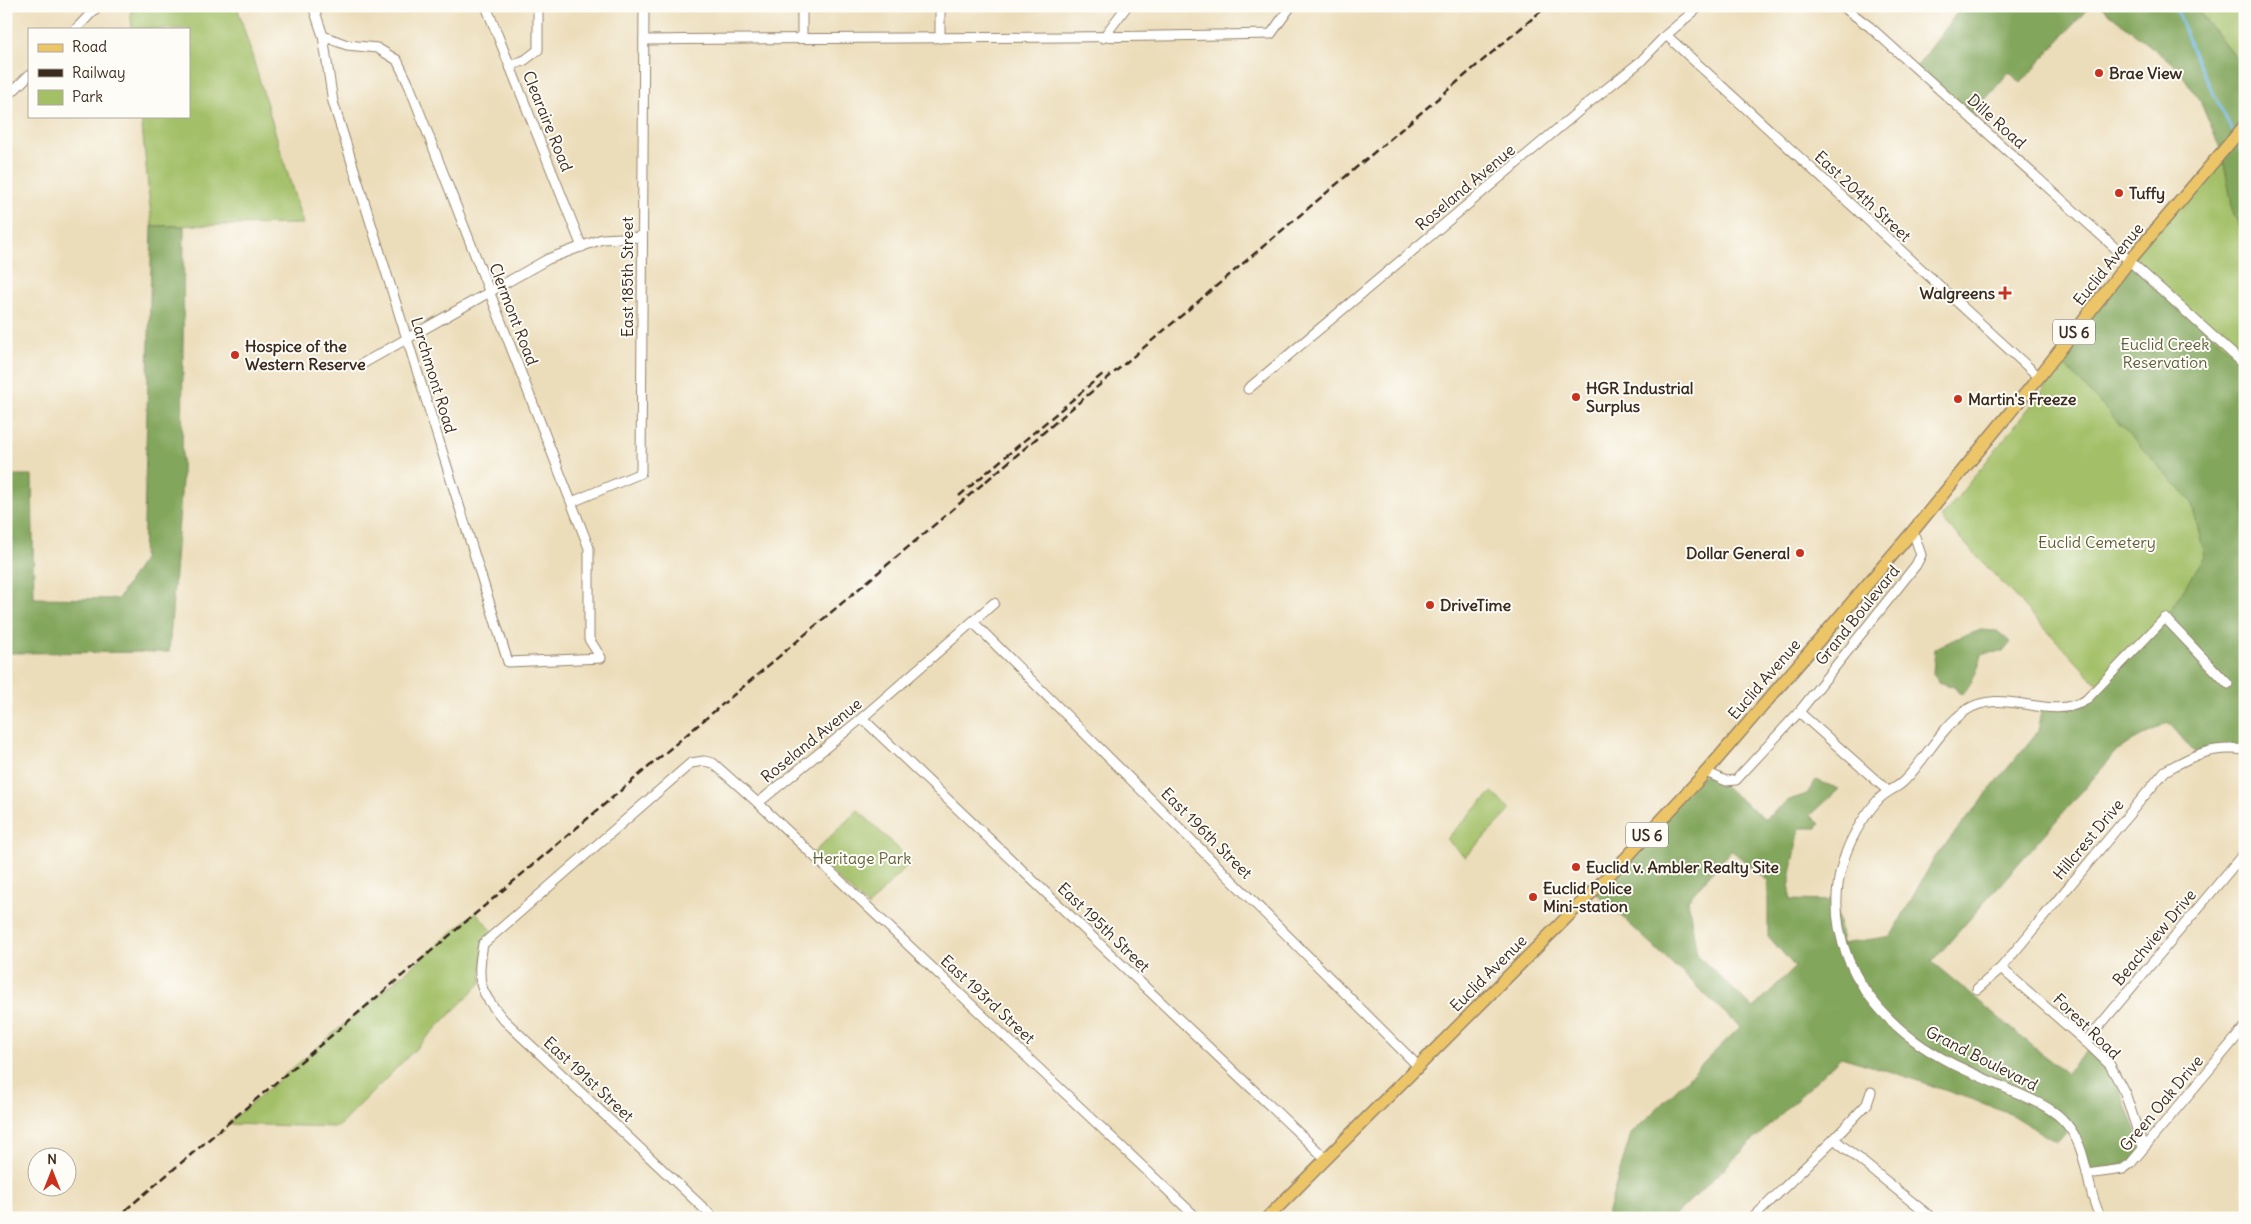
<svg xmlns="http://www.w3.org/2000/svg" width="2251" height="1224" viewBox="0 0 2251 1224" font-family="Delius,sans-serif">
  <rect width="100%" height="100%" fill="#fdfcf7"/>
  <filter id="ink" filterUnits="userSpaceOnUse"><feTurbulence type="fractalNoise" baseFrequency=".02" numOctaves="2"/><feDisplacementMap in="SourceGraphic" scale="10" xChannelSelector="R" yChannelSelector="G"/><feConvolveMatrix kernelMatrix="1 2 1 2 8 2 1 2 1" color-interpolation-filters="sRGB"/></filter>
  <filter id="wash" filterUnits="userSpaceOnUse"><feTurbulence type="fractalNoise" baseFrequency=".0096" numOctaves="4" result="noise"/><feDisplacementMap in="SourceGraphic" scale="20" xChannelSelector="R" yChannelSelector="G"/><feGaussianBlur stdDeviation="1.12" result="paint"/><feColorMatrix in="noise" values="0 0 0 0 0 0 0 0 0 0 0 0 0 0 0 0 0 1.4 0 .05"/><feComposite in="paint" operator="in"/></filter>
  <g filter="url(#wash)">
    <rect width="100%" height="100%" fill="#ecddba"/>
    <g fill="#a3c067" stroke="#6f7542">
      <polygon points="130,6 237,6 303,224 152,226 141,116 189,116 189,29 132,29"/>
      <polygon points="2194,6 2245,6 2245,69"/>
      <polygon points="2245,145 2245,697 2175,608 2102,689 1941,518 2064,364 2130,260 2222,153 2225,166"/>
      <polygon points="1492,792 1511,810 1465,857 1446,839"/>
      <polygon points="858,810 911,861 868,907 812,854"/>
      <polygon points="476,912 495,934 483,944 481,983 338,1127 227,1124"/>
    </g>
    <g fill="#82a65c" stroke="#5e683d" fill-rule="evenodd">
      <polygon points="1962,6 2090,6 2021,83 2009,72 1970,117 1916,68"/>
      <polygon points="2100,6 2194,6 2245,69 2245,235 2234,216 2222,153 2200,101 2177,67"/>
      <polygon points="152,226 184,226 182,481 169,652 6,653 6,475 32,475 34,598 118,599 143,560"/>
      <path d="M2130,260L2245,365V750L2195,753L2168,722L2119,749L1932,962L2065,1073L2091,1047L2110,1065L2143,1147L2131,1163L2087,1174L2071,1129L2056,1142L2005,1111L1895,1073L1841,1057L1672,1218H1606L1631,1134L1740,1027L1593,890L1706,772L1765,819L1789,800L1807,794L1816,780L1839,789L1811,815L1820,824L1817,828H1800L1790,879V900L1836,901L1842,944L1891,936L1935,857L2038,731L2043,706L2080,704L2165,618L2205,556L2191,501L2056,356ZM1731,850L1768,881V936L1795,967L1753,1008L1697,955L1688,900Z"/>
      <path d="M1981,630L1997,631L2011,642L2003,652L1983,653C1978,665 1972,691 1960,694L1954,687L1938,682L1933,673L1935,649L1955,639Z"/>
    </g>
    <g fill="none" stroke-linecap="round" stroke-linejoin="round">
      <g stroke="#76bded" stroke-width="2.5">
        <polyline points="2172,6 2179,15 2195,57 2234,134"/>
        <polyline points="2237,141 2245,158"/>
      </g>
    </g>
  </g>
  <g filter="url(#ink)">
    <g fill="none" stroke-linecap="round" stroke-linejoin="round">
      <g stroke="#94846c" stroke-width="11">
        <g id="minor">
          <polyline points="313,6 323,36 333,102 508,662 601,658 589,639 589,548 409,85 397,60 377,48 347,45 323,36"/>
          <polyline points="486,6 582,247"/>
          <polyline points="1842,6 1870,27 2245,365"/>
          <polyline points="76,29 98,6"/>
          <polyline points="1666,35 2039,377"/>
          <polyline points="802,38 802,6"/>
          <polyline points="940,38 940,6"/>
          <polyline points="1103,38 1127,6"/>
          <path d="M644,40C853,37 1062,39 1271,34L1291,6"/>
          <polyline points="509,66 525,60 538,50 538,6"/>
          <polyline points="6,98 29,75"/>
          <polyline points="362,364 548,259 602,239 641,237"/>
          <polyline points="1248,389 1586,105 1640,62 1666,35 1700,6"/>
          <polyline points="572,502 641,473 644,6"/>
          <polyline points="973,622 1418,1066"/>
          <polyline points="1799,712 1887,790"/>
          <polyline points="862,718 1325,1158"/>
          <polyline points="1706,772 1726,781 1736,780 1799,712 1916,565 1921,555 1913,531"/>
          <polyline points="758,803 862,718 994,603"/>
          <polyline points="2001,968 2086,1042 2110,1065 2125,1093 2143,1147"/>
          <path d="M1977,989L2001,968L2165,771C2193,755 2211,746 2245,750"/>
          <polyline points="2086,1042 2245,852"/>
          <polyline points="1834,1139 1932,1218"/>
          <polyline points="2087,1174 2123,1169 2131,1163 2245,1027"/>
          <path d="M714,1218L504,1020C479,990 476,983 483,944L691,763L704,761L713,763L758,803L1197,1218"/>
          <polyline points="1753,1218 1834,1139 1867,1104 1871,1092"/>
          <path d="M2101,1218C2083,1184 2091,1147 2061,1118C2047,1105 2026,1097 2008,1089C1977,1075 1943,1062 1915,1041C1832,980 1808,881 1878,800C1886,791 1896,789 1904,781C1925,760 1940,729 1965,711C2002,685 2049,723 2086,700L2165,618L2228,684"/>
        </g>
      </g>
      <g stroke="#94846c" stroke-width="14">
        <polyline id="major" points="1267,1218 1625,859 1706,772 1913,531 2039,377 2130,260 2245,125"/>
      </g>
      <use href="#minor" stroke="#fff" stroke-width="9"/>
      <use href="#major" stroke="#edc569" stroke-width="11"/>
      <g stroke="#3b2a1e" stroke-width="2.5" stroke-dasharray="8 4" stroke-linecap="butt">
        <polyline points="959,496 1104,373"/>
        <polyline points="116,1218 1547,6"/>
      </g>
    </g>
  </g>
  <g fill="#c8321e" stroke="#fdfcf7" stroke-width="2">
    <circle cx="2099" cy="73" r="5"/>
    <circle cx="2119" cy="193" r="5"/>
    <path d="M2002.5 285.5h5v5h5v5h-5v5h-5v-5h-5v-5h5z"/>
    <circle cx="235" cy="355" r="5"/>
    <circle cx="1576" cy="397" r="5"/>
    <circle cx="1958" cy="399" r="5"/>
    <circle cx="1800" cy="553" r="5"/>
    <circle cx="1430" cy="605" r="5"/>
    <circle cx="1576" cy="867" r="5"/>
    <circle cx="1533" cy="897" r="5"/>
  </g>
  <g text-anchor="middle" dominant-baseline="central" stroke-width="4" stroke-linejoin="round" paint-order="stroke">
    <g fill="#fdfcf7" stroke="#75695f" stroke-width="1">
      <rect x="2053" y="319.5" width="42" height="25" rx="4"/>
      <rect x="1626" y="822.5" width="42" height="25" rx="4"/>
    </g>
    <g font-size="15" font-weight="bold" fill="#3b2a1e">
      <text x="2074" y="332">US 6</text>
      <text x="1647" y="835">US 6</text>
    </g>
    <g font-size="16" font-weight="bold" fill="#3b2a1e" stroke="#fdfcf7" text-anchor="start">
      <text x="2109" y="73">Brae View</text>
      <text x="2129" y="193">Tuffy</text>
      <text x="1995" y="293" text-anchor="end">Walgreens</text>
      <text x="245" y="346">Hospice of the<tspan x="245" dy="18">Western Reserve</tspan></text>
      <text x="1586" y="388">HGR Industrial<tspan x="1586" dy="18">Surplus</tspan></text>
      <text x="1968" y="399">Martin's Freeze</text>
      <text x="1790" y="553" text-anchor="end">Dollar General</text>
      <text x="1440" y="605">DriveTime</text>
      <text x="1586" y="867">Euclid v. Ambler Realty Site</text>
      <text x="1543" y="888">Euclid Police<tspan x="1543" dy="18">Mini-station</tspan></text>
    </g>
    <g font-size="16" fill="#3b2a1e" stroke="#fdfcf7">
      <text transform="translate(548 121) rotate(68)">Clearaire Road</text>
      <text transform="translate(1997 121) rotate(42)">Dille Road</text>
      <text transform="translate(1465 187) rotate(-40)">Roseland Avenue</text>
      <text transform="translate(1863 196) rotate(43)">East 204th Street</text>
      <text transform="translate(2108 264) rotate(-51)">Euclid Avenue</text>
      <text transform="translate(627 277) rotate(-90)">East 185th Street</text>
      <text transform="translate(514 314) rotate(69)">Clermont Road</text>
      <text transform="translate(434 375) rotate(73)">Larchmont Road</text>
      <text transform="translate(1857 615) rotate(-51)">Grand Boulevard</text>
      <text transform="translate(1764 679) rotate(-49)">Euclid Avenue</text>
      <text transform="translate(811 740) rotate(-39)">Roseland Avenue</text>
      <text transform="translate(1207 833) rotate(45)">East 196th Street</text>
      <text transform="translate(2088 839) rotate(-50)">Hillcrest Drive</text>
      <text transform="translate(1104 927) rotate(44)">East 195th Street</text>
      <text transform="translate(2154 937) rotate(-50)">Beachview Drive</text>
      <text transform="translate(1488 973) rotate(-45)">Euclid Avenue</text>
      <text transform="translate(988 999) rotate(43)">East 193rd Street</text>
      <text transform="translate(2087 1026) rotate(44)">Forest Road</text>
      <text transform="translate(1982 1058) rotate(27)">Grand Boulevard</text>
      <text transform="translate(589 1079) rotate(43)">East 191st Street</text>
      <text transform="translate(2161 1103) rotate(-50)">Green Oak Drive</text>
    </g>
    <g font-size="16" fill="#5f5e38" stroke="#fdfcf7">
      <text x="2165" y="344">Euclid Creek<tspan x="2165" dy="18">Reservation</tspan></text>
      <text x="2097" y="542">Euclid Cemetery</text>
      <text x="862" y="858">Heritage Park</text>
    </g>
  </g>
  <rect width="2251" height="1224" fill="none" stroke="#fdfcf7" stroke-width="25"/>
  <rect x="28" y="28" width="162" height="90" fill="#fdfcf7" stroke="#afa8a0"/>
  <rect x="38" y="44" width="25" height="8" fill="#edc569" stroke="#afa8a0"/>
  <text x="72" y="52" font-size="15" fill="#3b2a1e">Road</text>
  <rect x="38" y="69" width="25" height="8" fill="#3b2a1e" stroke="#afa8a0"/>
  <text x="72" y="78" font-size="15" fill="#3b2a1e">Railway</text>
  <rect x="38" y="90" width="25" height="15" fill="#a3c067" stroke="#afa8a0"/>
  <text x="72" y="102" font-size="15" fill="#3b2a1e">Park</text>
  <g transform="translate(52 1172)"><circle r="24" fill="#fdfcf7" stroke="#afa8a0"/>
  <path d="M0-4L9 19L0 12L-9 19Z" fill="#c8321e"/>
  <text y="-8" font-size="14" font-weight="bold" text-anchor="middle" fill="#3b2a1e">N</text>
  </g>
</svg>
